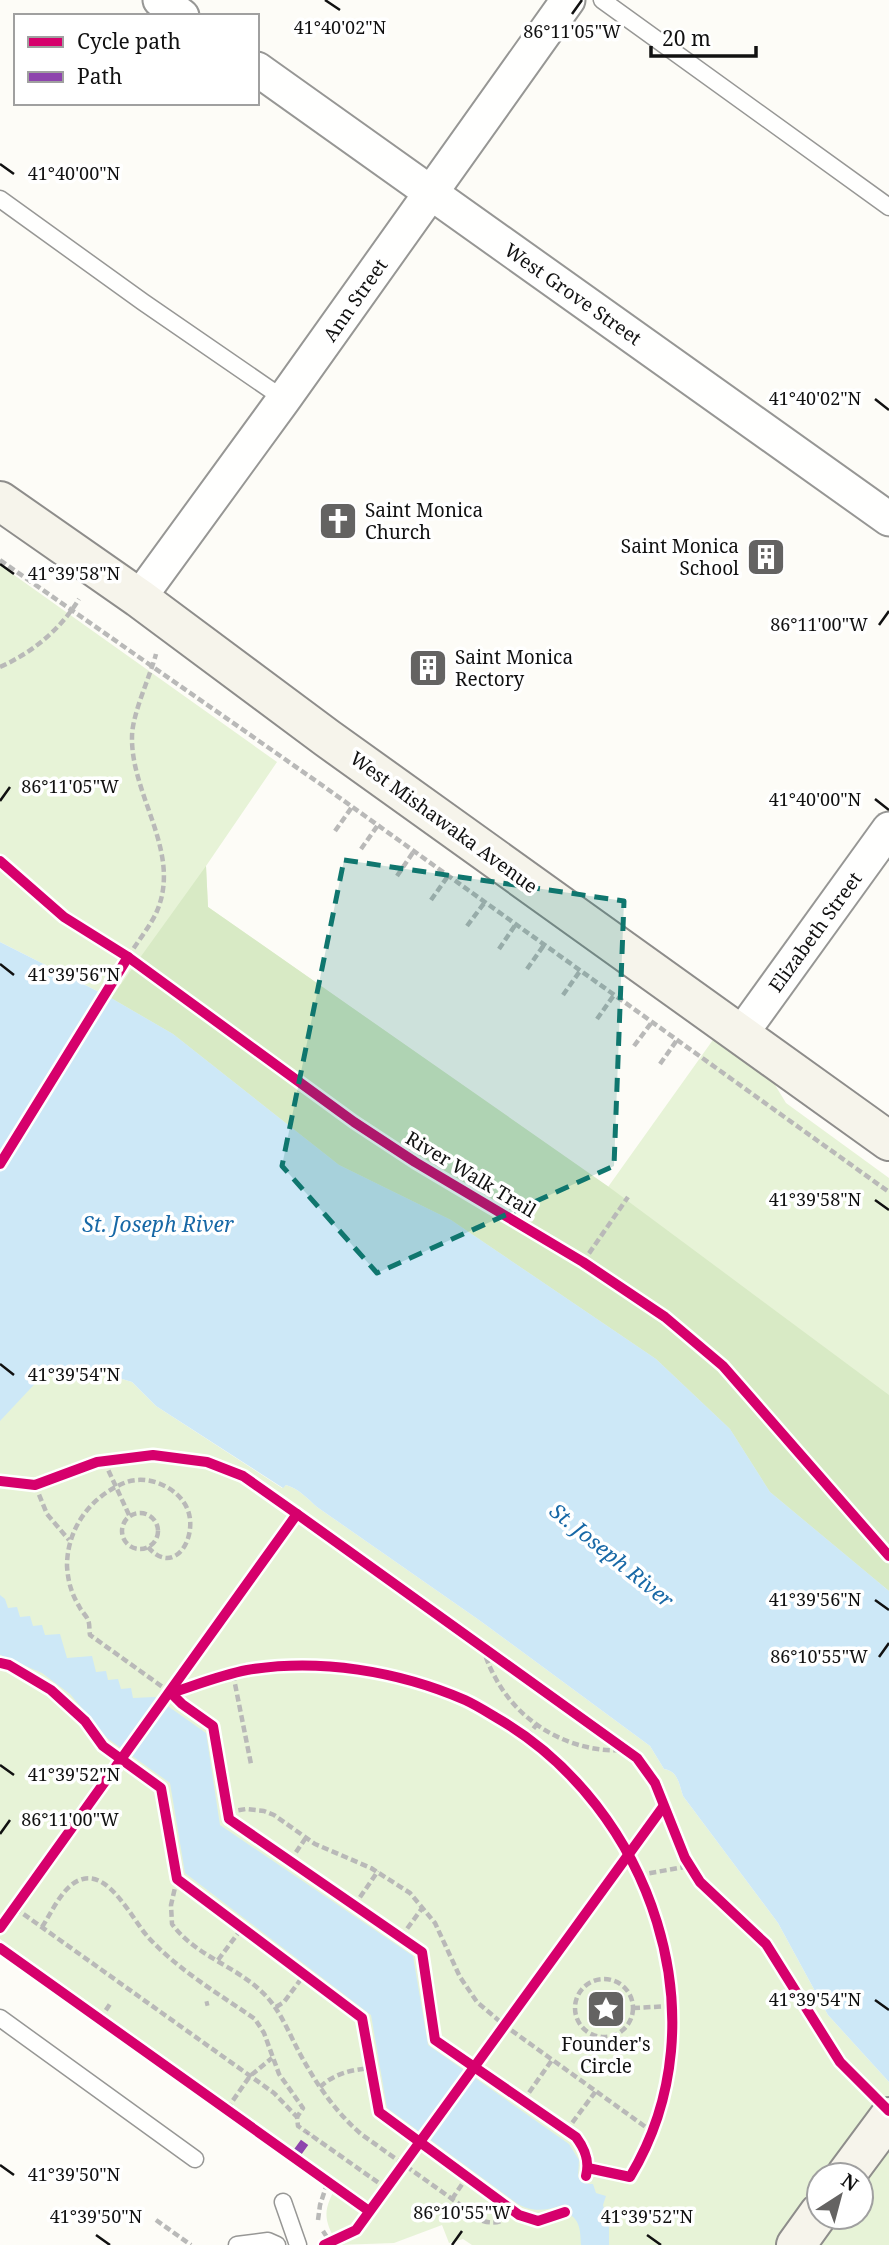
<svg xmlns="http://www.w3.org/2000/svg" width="889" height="2245" viewBox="0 0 889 2245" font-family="'Noto Serif',serif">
  <rect width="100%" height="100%" fill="#fdfcf7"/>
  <g fill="#e7f3d7" fill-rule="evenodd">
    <polygon points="0,565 277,762 206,866 208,907 608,1187 715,1037 769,1075 786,1103 889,1178 889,1591 111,998 0,942"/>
    <path d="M0,1352L45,1373L80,1366L132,1382L156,1406L282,1488L286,1485C299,1489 307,1498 317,1507L479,1620L650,1746L664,1769C678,1771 679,1784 683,1796L778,1923L828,2015L889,2082V2245H472L463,2239L449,2243L442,2225L394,2243L338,2245C321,2216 324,2209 339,2181L0,1939ZM819,2175H861V2217H819Z"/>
  </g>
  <polygon fill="#d8eac5" points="206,866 208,907 609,1187 889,1395 889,1591 770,1492 730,1429 656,1359 451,1220 339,1165 173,1034 111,998"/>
  <g fill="#cde8f7">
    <path d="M0,942L111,998L173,1034L339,1165L451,1220L656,1359L730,1429L770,1492L889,1591V2082L828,2015L778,1923L683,1796C679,1784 678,1771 664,1769L650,1746L479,1620L317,1507C307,1498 299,1489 286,1485L283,1488L156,1406L132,1382L80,1366L45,1373L0,1421Z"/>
    <path d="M0,1595L5,1599L8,1608L17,1607L20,1617L30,1616L33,1626L42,1625L45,1635L60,1634L67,1658L92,1656L96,1672L106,1671L108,1680L118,1679L121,1689L131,1688L133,1698L155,1697L206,1733L220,1825L413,1956L428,2045L569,2144L579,2160L578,2177L588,2184H593L596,2193L606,2196L603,2205L609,2225V2245H581C580,2231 581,2220 567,2213L568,2207L564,2205C546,2210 534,2213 518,2204L387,2108L371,2015L185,1873L170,1783L107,1738L70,1694L42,1673L0,1655Z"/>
  </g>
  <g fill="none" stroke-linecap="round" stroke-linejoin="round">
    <g stroke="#979795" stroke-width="19">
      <g id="service">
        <polyline points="602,0 889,207"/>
        <polyline points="0,199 143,302 284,399"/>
        <polyline points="0,2018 195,2159"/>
        <polyline points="283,2202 298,2245"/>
        <polyline points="237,2245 268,2241 277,2245"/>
      </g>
    </g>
    <g stroke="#979795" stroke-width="37">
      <g id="minor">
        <polyline points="160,0 182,16"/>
        <polyline points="257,69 889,519"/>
        <polyline points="139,598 284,399 568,0"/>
        <polyline points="741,1034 889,829"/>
      </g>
    </g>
    <g stroke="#8e8d8b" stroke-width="42">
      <g id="secondary">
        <polyline points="0,501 139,598 327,738 889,1141"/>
        <polyline points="846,2175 889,2117"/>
        <polyline points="796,2245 819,2213"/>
      </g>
    </g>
    <g stroke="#b9b9b8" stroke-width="4.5" stroke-dasharray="7 3.5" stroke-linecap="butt">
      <polyline points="0,560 319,783 889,1192"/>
      <path d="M0,667C33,652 60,630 79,599"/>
      <polyline points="335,831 352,807"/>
      <polyline points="361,849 378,825"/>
      <polyline points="397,876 414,851"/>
      <polyline points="431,900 448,876"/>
      <polyline points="467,926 485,902"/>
      <polyline points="499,949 516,924"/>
      <path d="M128,957C137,942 150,927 157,911C182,852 131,796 132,737C132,714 150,677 156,654"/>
      <polyline points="527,969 544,945"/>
      <polyline points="563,995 580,971"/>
      <polyline points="597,1019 614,995"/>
      <polyline points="634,1046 652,1022"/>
      <polyline points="660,1064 677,1040"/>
      <polyline points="583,1262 628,1197"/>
      <polyline points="104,1461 130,1517"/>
      <polyline points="35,1485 47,1514 69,1540"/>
      <circle cx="140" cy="1531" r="18"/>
      <path d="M148,1547C171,1574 193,1546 190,1519C187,1491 150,1472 124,1483C90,1497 67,1529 67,1566C68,1581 71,1593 79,1606C81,1611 86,1615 88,1620C90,1624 89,1630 90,1635L171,1693"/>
      <path d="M482,1647C486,1657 489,1667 495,1677C520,1725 573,1754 626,1750"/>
      <polyline points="233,1674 251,1764"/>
      <polyline points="527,1737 537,1724"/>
      <polyline points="228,1812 246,1809 264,1811 274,1815 315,1844 371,1868 410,1893 435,1923 460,1977 477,2002 504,2025 654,2133"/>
      <polyline points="290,1861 305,1839"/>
      <polyline points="639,1875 690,1866"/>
      <path d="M177,1879L171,1905L172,1924C196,1957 238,1966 266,1996C283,2014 291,2039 304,2061C319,2088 337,2113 361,2134L483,2221C497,2225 505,2221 514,2211"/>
      <polyline points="354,1906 378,1871"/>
      <polyline points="15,1908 274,2093 297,2117 298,2126 386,2188"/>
      <path d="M42,1927C52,1912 64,1883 83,1879C110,1872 132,1919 148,1937C178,1970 219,1994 255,2019L264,2033L279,2074L303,2108L297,2117"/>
      <polyline points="401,1937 423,1907"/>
      <polyline points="218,1960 242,1928"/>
      <circle cx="604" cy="2008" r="29"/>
      <polyline points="205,2004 209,2003"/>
      <polyline points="276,2007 284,2002 304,1975"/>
      <polyline points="633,2008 672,2006"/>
      <polyline points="100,2019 110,2004"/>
      <path d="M320,2087C335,2073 351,2070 371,2068"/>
      <polyline points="523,2101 552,2060"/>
      <polyline points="227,2109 250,2076 272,2058"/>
      <polyline points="566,2131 596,2091"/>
      <polyline points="452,2199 467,2177"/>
      <polyline points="156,2220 191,2245"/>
      <polyline points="318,2220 320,2205 328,2181"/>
      <polyline points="323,2231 332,2245"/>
    </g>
    <use href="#service" stroke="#fffffe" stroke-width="16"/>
    <use href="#minor" stroke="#fffffe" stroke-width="33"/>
    <use href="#secondary" stroke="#f6f4eb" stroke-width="38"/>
    <polyline stroke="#8e44ad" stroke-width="9" stroke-dasharray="18 9" stroke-linecap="butt" points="294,2157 310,2135"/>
    <g stroke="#fff" stroke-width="15">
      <g id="cycleway">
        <polyline points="0,861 64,917 128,957 354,1122 415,1162 583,1262 665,1317 723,1366 889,1556"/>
        <polyline points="0,1164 128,957"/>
        <polyline points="0,1481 35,1485 97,1462 153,1455 207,1462 243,1476 297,1514 637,1758 655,1783 685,1858 700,1882 766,1944 840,2062 889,2111"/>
        <polyline points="0,1663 9,1665 51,1690 85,1721 103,1746 161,1788 177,1879 362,2018 379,2112 519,2215 538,2221 565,2212"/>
        <polyline points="0,1928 297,1514"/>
        <polyline points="0,1948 369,2211"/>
        <path d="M586,2176C590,2161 585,2149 576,2137L435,2040L422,1952L229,1819L213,1726L182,1704L171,1693C196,1685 221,1675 247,1670C319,1658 398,1671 465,1700C476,1705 487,1712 497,1718C651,1807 725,2020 630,2177L588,2168"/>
        <polyline points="324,2245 356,2230 663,1807"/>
      </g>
    </g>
    <use href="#cycleway" stroke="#d6006c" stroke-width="10"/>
  </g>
  <path fill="#0f766e" fill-opacity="0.2" stroke="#0f766e" stroke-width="5" stroke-dasharray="14 9" stroke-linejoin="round" d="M344,860L624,901L614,1166L377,1273L282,1166Z"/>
  <path fill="none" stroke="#111" stroke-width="2.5" d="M325,0L340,10M572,14L582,0M0,164L14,174M875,399L889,410M0,564L14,574M879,625L889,611M875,799L889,810M0,801L10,787M0,964L14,975M875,1200L889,1210M0,1364L14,1375M875,1600L889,1610M879,1657L889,1643M0,1765L14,1775M0,1834L10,1820M875,2000L889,2010M0,2165L14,2175M96,2235L110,2245M647,2235L661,2245M452,2245L462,2231"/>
  <defs>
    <g id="church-square" transform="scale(2.0125)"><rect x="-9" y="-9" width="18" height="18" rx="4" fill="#646362" stroke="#fff"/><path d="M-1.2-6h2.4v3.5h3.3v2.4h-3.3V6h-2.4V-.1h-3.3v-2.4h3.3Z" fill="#fff"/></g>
    <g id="building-square" transform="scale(2.0125)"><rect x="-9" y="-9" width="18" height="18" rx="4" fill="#646362" stroke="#fff"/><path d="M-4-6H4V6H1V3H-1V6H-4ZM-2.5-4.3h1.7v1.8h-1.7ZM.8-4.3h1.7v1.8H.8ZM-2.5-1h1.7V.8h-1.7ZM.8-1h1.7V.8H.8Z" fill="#fff"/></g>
    <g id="sight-square" transform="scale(2.0125)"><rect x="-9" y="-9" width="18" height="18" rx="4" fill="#646362" stroke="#fff"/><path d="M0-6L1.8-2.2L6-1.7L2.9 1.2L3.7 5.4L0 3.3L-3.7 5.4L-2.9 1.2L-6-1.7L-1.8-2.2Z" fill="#fff"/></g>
  </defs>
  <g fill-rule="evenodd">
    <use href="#church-square" x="338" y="521"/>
    <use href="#building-square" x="766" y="557"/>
    <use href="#building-square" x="428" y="668"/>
    <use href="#sight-square" x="606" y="2009"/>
  </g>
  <g text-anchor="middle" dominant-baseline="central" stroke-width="7" stroke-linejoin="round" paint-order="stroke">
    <g font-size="19" fill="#111" stroke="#fff">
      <text transform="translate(573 294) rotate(35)">West Grove Street</text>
      <text transform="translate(355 300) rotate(-55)">Ann Street</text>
      <text transform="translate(444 822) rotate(36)">West Mishawaka Avenue</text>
      <text transform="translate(815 932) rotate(-54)">Elizabeth Street</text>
      <text transform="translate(471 1174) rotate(31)">River Walk Trail</text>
    </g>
    <g font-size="19" fill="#111" stroke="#fff" text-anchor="start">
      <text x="365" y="510">Saint Monica<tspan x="365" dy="22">Church</tspan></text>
      <text x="739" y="546" text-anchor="end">Saint Monica<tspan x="739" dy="22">School</tspan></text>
      <text x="455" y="657">Saint Monica<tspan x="455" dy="22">Rectory</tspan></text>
      <text x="606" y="2044" text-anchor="middle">Founder's<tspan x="606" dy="22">Circle</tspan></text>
    </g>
    <g font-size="21" font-style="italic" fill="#1768a6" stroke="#fff">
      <text x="158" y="1224">St. Joseph River</text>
      <text transform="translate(612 1555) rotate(39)">St. Joseph River</text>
    </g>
  </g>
  <g font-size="18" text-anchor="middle" fill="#111" stroke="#fff" stroke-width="7" stroke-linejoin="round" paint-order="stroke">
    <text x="340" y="34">41°40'02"N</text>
    <text x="572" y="38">86°11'05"W</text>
    <text x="74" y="180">41°40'00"N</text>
    <text x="815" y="405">41°40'02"N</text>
    <text x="74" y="580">41°39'58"N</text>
    <text x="819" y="631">86°11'00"W</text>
    <text x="70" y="793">86°11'05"W</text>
    <text x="815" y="806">41°40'00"N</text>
    <text x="74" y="981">41°39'56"N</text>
    <text x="815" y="1206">41°39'58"N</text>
    <text x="74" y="1381">41°39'54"N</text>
    <text x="815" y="1606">41°39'56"N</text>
    <text x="819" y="1663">86°10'55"W</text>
    <text x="74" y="1781">41°39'52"N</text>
    <text x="70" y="1826">86°11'00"W</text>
    <text x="815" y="2006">41°39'54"N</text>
    <text x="74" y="2181">41°39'50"N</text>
    <text x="462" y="2219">86°10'55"W</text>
    <text x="96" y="2223">41°39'50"N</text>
    <text x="647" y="2223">41°39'52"N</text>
  </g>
  <rect x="14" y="14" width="245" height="91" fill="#ffffff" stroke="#a0a0a0" stroke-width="2"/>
  <rect x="28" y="37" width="35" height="10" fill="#d6006c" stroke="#a0a0a0" stroke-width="2"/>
  <text x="77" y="49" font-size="21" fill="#111111">Cycle path</text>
  <rect x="28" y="72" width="35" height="10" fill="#8e44ad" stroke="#a0a0a0" stroke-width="2"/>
  <text x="77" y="84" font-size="21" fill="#111111">Path</text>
  <g transform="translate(840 2196) rotate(36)"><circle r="33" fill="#ffffff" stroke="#a0a0a0" stroke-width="2"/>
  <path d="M0-5L12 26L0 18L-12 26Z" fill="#646362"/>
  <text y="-10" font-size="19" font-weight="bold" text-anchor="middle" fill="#111111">N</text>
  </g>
  <path d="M651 46v10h105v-10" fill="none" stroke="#111111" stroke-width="3.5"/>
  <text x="662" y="46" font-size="21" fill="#111111" stroke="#ffffff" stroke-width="5" paint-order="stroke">20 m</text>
</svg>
